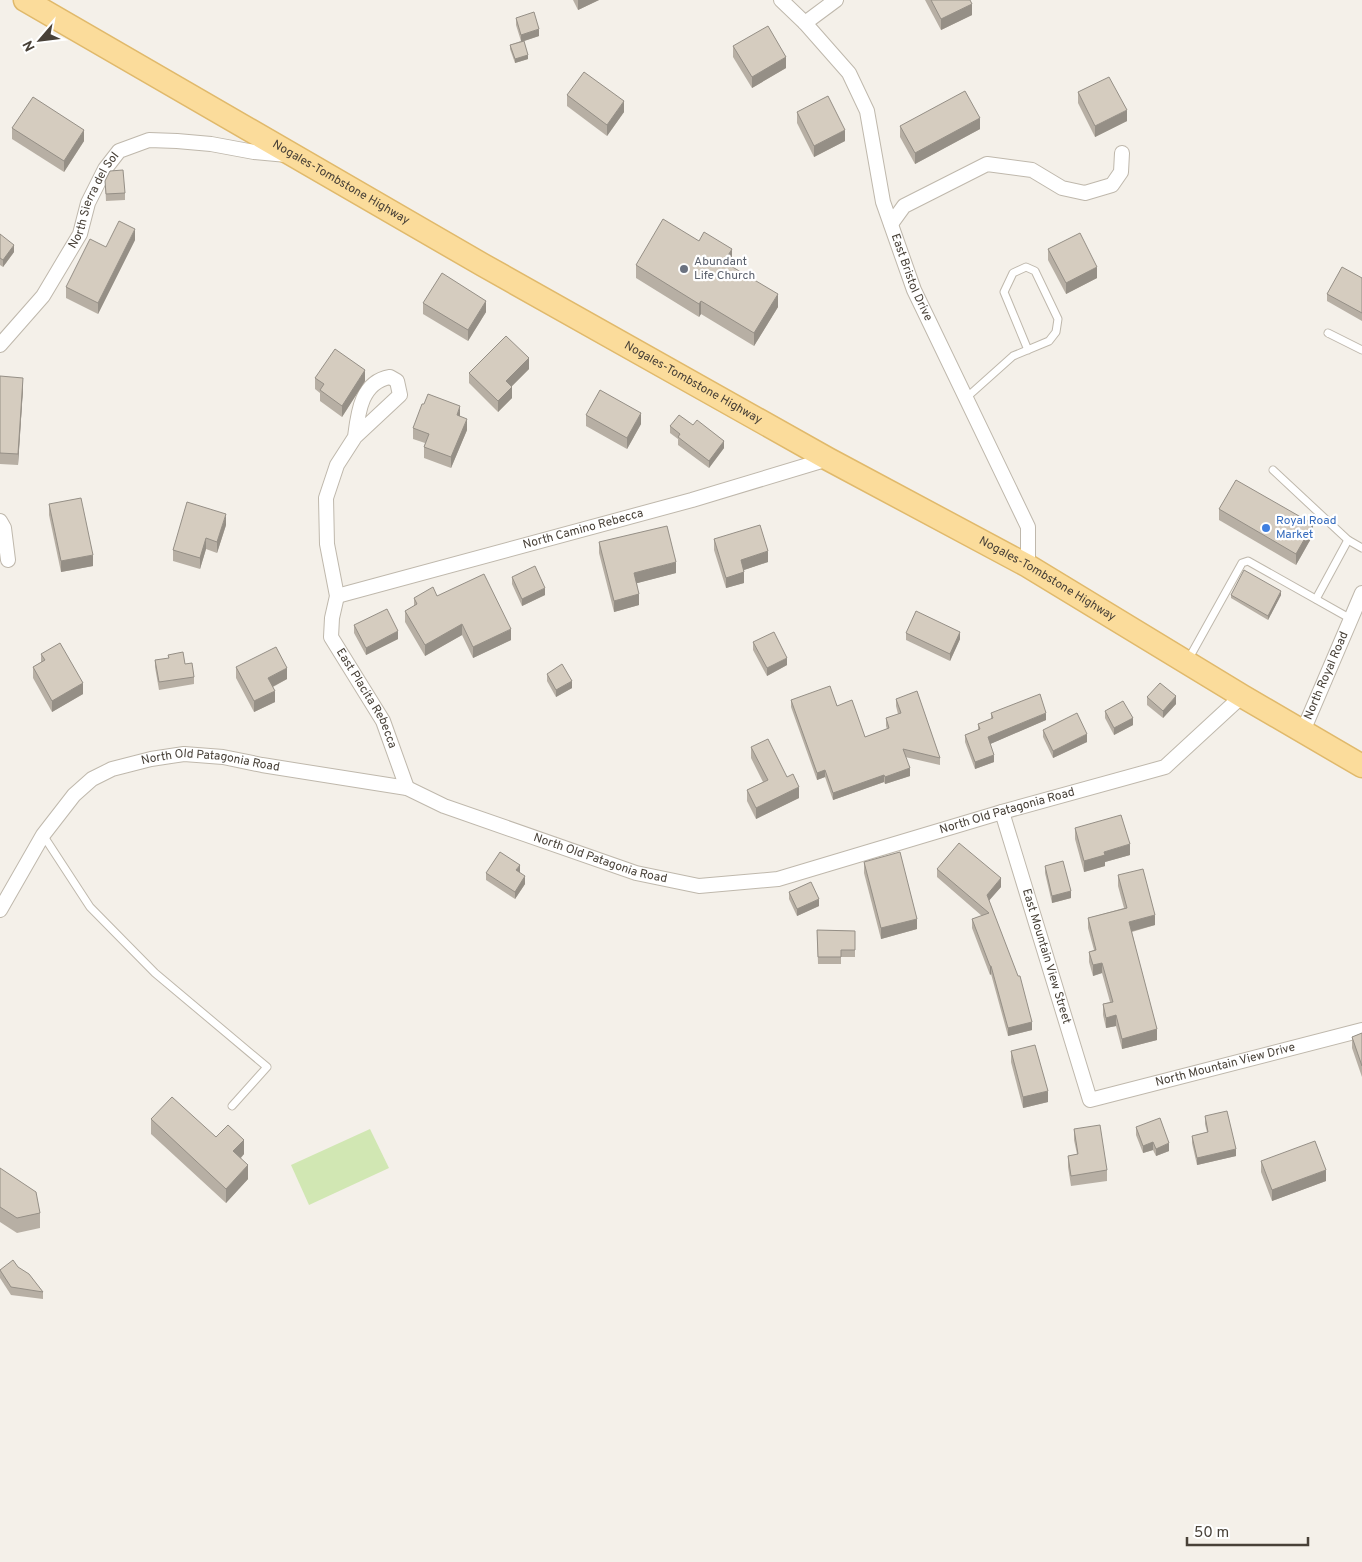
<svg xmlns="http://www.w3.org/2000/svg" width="1362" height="1562" viewBox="0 0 1362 1562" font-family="Overpass,sans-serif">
  <rect width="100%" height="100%" fill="#f4f0e9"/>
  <polygon fill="#d1e7b3" points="370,1129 389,1168 309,1205 291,1165"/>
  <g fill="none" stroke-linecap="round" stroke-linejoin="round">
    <g stroke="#bfb8ac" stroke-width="9">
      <g id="service">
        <polyline points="1328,333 1362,350"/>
        <polyline points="966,398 1013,356 1049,341 1056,332 1058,319 1035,271 1026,267 1013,273 1004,292 1028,350"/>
        <polyline points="1273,470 1348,540 1362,548"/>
        <polyline points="1316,599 1348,540"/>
        <polyline points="1188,660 1242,563 1248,561 1351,619"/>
        <polyline points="43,835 90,907 155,973 267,1067 232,1106"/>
      </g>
    </g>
    <g stroke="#bfb8ac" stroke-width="16">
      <g id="minor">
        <path id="s1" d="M781,0L805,23L849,73L867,111L883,202L914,290L1028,527V566"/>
        <polyline points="805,23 836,0"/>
        <polyline points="891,224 904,206 987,164 1032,170 1062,188 1085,193 1112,185 1121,172 1122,153"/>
        <path id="s2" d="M0,345L43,296L80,234L88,203L105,169L119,151L149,140L177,141L211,144L254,152L287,155"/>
        <path id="s3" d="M355,437C358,413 361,382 390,377L397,381L400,395L355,437L337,465L326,498L327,544L337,596L332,618L331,637L383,721L407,788"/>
        <polyline points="0,521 4,528 8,560"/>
        <path id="s4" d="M337,596L692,500L828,459"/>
        <path id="s5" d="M1303,731L1362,593"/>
        <path id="s6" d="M1002,812L1090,1100L1362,1030"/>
        <path id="s7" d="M0,910L43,835L74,795L92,779L112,769L151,759L184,754L223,757L262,765L407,788L444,806L636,873L699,886L778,879L1002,812L1165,767L1242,696"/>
      </g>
    </g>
    <g stroke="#e0b96b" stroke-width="25">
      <g id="primary">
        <path id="s8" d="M25,0L483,265L828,459L1028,566L1242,696L1362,766"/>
      </g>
    </g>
    <use href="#service" stroke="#fff" stroke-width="7"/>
    <use href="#minor" stroke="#fff" stroke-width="14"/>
    <use href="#primary" stroke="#fbdc9b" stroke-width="22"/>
  </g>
  <g fill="#b7afa4">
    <polygon points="573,0 599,0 578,10"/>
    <polygon points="925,0 970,0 972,15 941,30"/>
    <polygon points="516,18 539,36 524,41 528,59 515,63 510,49 510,45 521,41 516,25"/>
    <polygon points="733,46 786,68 752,88 733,57"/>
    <polygon points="1078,92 1127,121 1095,137 1078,103"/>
    <polygon points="567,95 624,112 607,136 567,106"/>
    <polygon points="797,112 845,141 814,157 797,123"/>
    <polygon points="900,126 980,129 915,164 900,137"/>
    <polygon points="12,128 84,141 64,172 12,139"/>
    <polygon points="105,181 125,193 125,200 106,201"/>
    <polygon points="0,234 14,252 3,267 0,265"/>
    <polygon points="135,240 98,314 66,298 66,287 106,247"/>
    <polygon points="1048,249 1097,278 1066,294 1048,260"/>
    <polygon points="732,262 730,265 778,307 754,346 701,314 699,317 636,278 636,265"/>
    <polygon points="1362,278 1362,321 1327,301 1327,294"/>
    <polygon points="423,303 486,312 468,341 423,314"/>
    <polygon points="529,369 511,387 512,398 498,412 469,383 469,373"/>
    <polygon points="0,376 23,389 18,465 0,464"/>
    <polygon points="315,378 365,381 342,417 320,401 320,393 315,389"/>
    <polygon points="586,415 641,424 627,449 586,426"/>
    <polygon points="460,416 467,430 451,468 424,458 424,447 425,443 413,439 413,428"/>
    <polygon points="693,425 724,448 709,468 678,445 678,439 670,433 670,426"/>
    <polygon points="49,504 93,566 61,572 49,515"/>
    <polygon points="1219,509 1313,535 1296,565 1219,520"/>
    <polygon points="226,525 217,553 206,549 200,569 173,561 173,550"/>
    <polygon points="714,539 768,562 744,570 744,583 726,588 714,550"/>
    <polygon points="599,542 676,573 637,583 639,605 614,612 599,553"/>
    <polygon points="512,577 545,595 522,606 512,584"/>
    <polygon points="1231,595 1281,595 1268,620 1231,598"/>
    <polygon points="437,596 511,640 473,658 462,635 425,656 405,622 405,611 414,606 414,598"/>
    <polygon points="354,625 398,639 366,655 354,633"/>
    <polygon points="906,633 960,639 950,661 906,640"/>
    <polygon points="753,642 787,665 767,676 753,650"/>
    <polygon points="41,654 83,694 52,712 33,678 33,667 41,662"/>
    <polygon points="155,660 185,664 194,677 194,684 159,690 155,667"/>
    <polygon points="236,667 287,679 273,687 275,702 254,712 236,678"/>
    <polygon points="547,674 572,688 556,697 547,681"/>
    <polygon points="1147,697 1176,704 1163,718 1147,705"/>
    <polygon points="896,699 940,758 940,765 905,757 910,776 885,784 884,782 833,800 825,777 817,780 791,707 791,700 837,706 865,737 887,729 886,726 886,718 898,714 896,706"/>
    <polygon points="1105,711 1133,725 1114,735 1105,718"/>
    <polygon points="991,713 1046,720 990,744 994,762 975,769 965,742 965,735 978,730 978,724 991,719"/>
    <polygon points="1043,730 1087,742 1053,758 1043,737"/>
    <polygon points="751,747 787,777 799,798 756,819 747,801 747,790 763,782 751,758"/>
    <polygon points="1075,828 1130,855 1105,862 1105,866 1084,872 1075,839"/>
    <polygon points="864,862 917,929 881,939 864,873"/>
    <polygon points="1045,866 1071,898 1052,903 1045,873"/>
    <polygon points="937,869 1001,887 989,900 1032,1030 1008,1036 991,974 990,975 972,928 972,919 982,916 937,877"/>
    <polygon points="520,872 525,884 515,899 486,880 486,873"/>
    <polygon points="1118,875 1155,925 1132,932 1157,1040 1122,1049 1116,1026 1106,1028 1103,1015 1103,1004 1110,1002 1102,973 1093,976 1089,962 1089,952 1094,950 1088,928 1088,918 1124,908 1118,886"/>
    <polygon points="789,892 819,906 797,916 789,899"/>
    <polygon points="817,930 855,931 855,957 841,957 841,964 818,964"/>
    <polygon points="1362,1033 1362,1077 1352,1048 1352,1037"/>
    <polygon points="1011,1051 1048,1102 1023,1108 1011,1062"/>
    <polygon points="1205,1116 1236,1156 1197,1165 1192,1143 1192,1136 1207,1132 1205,1124"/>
    <polygon points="151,1119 244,1154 241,1158 248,1179 226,1203 151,1134"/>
    <polygon points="1136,1127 1169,1151 1156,1156 1153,1150 1143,1153 1136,1135"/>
    <polygon points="1074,1129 1107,1170 1107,1181 1071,1186 1068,1167 1068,1156 1077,1154 1074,1140"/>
    <polygon points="1261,1161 1326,1181 1272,1201 1261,1172"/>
    <polygon points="0,1168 40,1213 40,1228 17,1233 0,1222"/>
    <polygon points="18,1267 43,1292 43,1299 11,1295 0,1278 0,1270"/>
  </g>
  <g fill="#958f86">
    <polygon points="578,0 599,0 578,10"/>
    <polygon points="972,4 972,15 941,30 941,19"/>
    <polygon points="539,29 539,36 521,42 521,35"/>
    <polygon points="528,55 528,59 515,63 515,59"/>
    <polygon points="786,57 786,68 752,88 752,77"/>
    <polygon points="624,101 624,112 607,136 607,125"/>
    <polygon points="1127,110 1127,121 1095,137 1095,126"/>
    <polygon points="980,118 980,129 915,164 915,153"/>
    <polygon points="84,130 84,141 64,172 64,161"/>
    <polygon points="845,130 845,141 814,157 814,146"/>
    <polygon points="135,229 135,240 98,314 98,303"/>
    <polygon points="14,245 14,252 3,267 3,260"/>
    <polygon points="732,249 732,262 724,275 724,262"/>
    <polygon points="1097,267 1097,278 1066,294 1066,283"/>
    <polygon points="778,294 778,307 754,346 754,333"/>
    <polygon points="486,301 486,312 468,341 468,330"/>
    <polygon points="701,301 701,314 699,317 699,304"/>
    <polygon points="529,358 529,369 506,392 506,381"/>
    <polygon points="365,370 365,381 342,417 342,406"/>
    <polygon points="23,378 23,389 18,465 18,454"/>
    <polygon points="512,387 512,398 498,412 498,401"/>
    <polygon points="460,406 460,417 457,415"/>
    <polygon points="641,413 641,424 627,449 627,438"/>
    <polygon points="467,419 467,430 451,468 451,457"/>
    <polygon points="724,441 724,448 709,468 709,461"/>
    <polygon points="226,514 226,525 217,553 217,542"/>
    <polygon points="1313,524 1313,535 1296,565 1296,554"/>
    <polygon points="206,538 206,549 200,569 200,558"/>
    <polygon points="768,551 768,562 741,571 741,560"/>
    <polygon points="93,555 93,566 61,572 61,561"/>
    <polygon points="676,562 676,573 634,584 634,573"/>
    <polygon points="744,572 744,583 726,588 726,578"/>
    <polygon points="545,588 545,595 522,606 522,599"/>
    <polygon points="1281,591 1281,595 1268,620 1268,616"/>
    <polygon points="639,594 639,605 614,612 614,601"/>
    <polygon points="462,624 462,635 425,656 425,645"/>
    <polygon points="511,629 511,640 473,658 473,647"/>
    <polygon points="398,631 398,639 366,655 366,648"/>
    <polygon points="960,632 960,639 950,661 950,654"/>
    <polygon points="787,658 787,665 767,676 767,668"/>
    <polygon points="287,668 287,679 268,689 268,678"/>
    <polygon points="572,681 572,688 556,697 556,690"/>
    <polygon points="83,683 83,694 52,712 52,701"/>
    <polygon points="275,691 275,702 254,712 254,701"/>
    <polygon points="1176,696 1176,704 1163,718 1163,711"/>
    <polygon points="1046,713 1046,720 988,745 988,737"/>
    <polygon points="1133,718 1133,725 1114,735 1114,728"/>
    <polygon points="1087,734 1087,742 1053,758 1053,751"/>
    <polygon points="994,755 994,762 975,769 975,762"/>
    <polygon points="910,768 910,776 885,784 885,777"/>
    <polygon points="825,770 825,777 817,780 817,773"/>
    <polygon points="884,775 884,782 833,800 833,793"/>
    <polygon points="799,787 799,798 756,819 756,808"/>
    <polygon points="1130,844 1130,855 1105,862 1105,866 1084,872 1084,861 1104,852"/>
    <polygon points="520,865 520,872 516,878 516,870"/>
    <polygon points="525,876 525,884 515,899 515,892"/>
    <polygon points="1001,878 1001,887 987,903 987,895"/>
    <polygon points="1071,891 1071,898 1052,903 1052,896"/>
    <polygon points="819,899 819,906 797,916 797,909"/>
    <polygon points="1155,915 1155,925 1129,932 1129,922"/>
    <polygon points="917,919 917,929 881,939 881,928"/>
    <polygon points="1102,963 1102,973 1093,976 1093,965"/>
    <polygon points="990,966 991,966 991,974 990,975"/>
    <polygon points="1116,1015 1116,1026 1106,1028 1106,1018"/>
    <polygon points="1032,1022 1032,1030 1008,1036 1008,1028"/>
    <polygon points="1157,1029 1157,1040 1122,1049 1122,1039"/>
    <polygon points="1048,1091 1048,1102 1023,1108 1023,1097"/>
    <polygon points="244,1140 244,1154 233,1166 233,1151"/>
    <polygon points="1153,1142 1153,1150 1143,1153 1143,1146"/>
    <polygon points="1169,1143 1169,1151 1156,1156 1156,1149"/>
    <polygon points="1236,1149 1236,1156 1197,1165 1197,1158"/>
    <polygon points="248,1165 248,1179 226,1203 226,1189"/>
    <polygon points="1326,1170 1326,1181 1272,1201 1272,1190"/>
  </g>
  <g fill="#d5ccbf" stroke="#958f86">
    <polygon points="931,0 970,0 972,4 941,19"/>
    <polygon points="534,12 539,29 521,35 516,18"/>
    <polygon points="768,26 786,57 752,77 733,46"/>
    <polygon points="524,41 528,55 515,59 510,45"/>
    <polygon points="584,72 624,101 607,125 567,95"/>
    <polygon points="1109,77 1127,110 1095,126 1078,92"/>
    <polygon points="965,91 980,118 915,153 900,126"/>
    <polygon points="828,96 845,130 814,146 797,112"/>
    <polygon points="33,97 84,130 64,161 12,128"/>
    <polygon points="123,170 125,193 106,194 105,181 110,171"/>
    <polygon points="663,219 699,241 704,232 732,249 724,262 778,294 754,333 701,301 699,304 636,265"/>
    <polygon points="119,221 135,229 98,303 66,287 90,239 106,247"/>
    <polygon points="1080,233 1097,267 1066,283 1048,249"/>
    <polygon points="0,234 14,245 3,260 0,258"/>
    <polygon points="1342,267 1362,278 1362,313 1327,294"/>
    <polygon points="442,273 486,301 468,330 423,303"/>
    <polygon points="506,336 529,358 506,381 512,387 498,401 469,373"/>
    <polygon points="335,349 365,370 342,406 320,390 324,384 315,378"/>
    <polygon points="0,376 23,378 18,454 0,453"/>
    <polygon points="600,390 641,413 627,438 586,415"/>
    <polygon points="428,394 460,406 457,415 467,419 451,457 424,447 429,434 413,428 422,404 424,404"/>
    <polygon points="679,415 693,425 697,420 724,441 709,461 678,437 680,434 670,426"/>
    <polygon points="1236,480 1313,524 1296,554 1219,509"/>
    <polygon points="81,498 93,555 61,561 49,504"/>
    <polygon points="187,502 226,514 217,542 206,538 200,558 173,550"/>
    <polygon points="760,525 768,551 741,560 744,572 726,578 714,539"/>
    <polygon points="667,526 676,562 634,573 639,594 614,601 599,542"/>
    <polygon points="535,566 545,588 522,599 512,577"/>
    <polygon points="1244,570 1281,591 1268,616 1231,595"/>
    <polygon points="484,574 511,629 473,647 462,624 425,645 405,611 417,604 414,598 433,587 437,596"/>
    <polygon points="387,609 398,631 366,648 354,625"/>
    <polygon points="916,611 960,632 950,654 906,633"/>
    <polygon points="774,632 787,658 767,668 753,642"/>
    <polygon points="60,643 83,683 52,701 33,667 45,660 41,654"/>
    <polygon points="276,647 287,668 268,678 275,691 254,701 236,667"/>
    <polygon points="183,652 185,664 192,663 194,677 159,682 155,660 169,658 168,655"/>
    <polygon points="562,664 572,681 556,690 547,674"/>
    <polygon points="1160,683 1176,696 1163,711 1147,697"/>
    <polygon points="830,686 837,706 852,700 865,737 889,728 886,718 901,713 896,699 917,691 940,758 903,749 910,768 885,777 884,775 833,793 825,770 817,773 791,700"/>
    <polygon points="1040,694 1046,713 988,737 994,755 975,762 965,735 980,729 978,724 993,718 991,713"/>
    <polygon points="1123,701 1133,718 1114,728 1105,711"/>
    <polygon points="1077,713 1087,734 1053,751 1043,730"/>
    <polygon points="768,739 787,777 793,774 799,787 756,808 747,790 768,780 751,747"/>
    <polygon points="1121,815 1130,844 1104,852 1105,855 1084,861 1075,828"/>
    <polygon points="959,843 1001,878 987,895 1018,976 1020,976 1032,1022 1008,1028 991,966 990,966 972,919 989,913 937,869"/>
    <polygon points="500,852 520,865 516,870 525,876 515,892 486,873"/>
    <polygon points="900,852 917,919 881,928 864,862"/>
    <polygon points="1063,861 1071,891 1052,896 1045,866"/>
    <polygon points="1143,869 1155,915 1129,922 1157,1029 1122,1039 1116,1015 1106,1018 1103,1004 1113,1002 1102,963 1093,965 1089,952 1096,950 1088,918 1127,908 1118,875"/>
    <polygon points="811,882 819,899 797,909 789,892"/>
    <polygon points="817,930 855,931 855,950 841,950 841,957 818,957"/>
    <polygon points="1362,1033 1362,1066 1352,1037"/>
    <polygon points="1035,1045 1048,1091 1023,1097 1011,1051"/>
    <polygon points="172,1097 216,1137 228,1125 244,1140 233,1151 248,1165 226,1189 151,1119"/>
    <polygon points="1227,1111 1236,1149 1197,1158 1192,1136 1208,1132 1205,1116"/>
    <polygon points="1160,1118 1169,1143 1156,1149 1153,1142 1143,1146 1136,1127"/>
    <polygon points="1100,1125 1107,1170 1071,1176 1068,1156 1078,1154 1074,1129"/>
    <polygon points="1315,1141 1326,1170 1272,1190 1261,1161"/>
    <polygon points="0,1168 36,1192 40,1213 17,1218 0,1207"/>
    <polygon points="13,1260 18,1267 29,1274 43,1292 11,1287 0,1270"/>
  </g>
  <circle fill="#6b7280" stroke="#fff" stroke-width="2" cx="684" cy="269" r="5"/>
  <circle fill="#3f7fe0" stroke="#fff" stroke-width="2" cx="1266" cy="528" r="5"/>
  <g text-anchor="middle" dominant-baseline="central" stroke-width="4.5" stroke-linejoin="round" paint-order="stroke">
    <g font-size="12" fill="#484138" stroke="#fff">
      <text stroke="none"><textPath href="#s8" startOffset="365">Nogales-Tombstone Highway</textPath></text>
      <text stroke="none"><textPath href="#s2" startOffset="174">North Sierra del Sol</textPath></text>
      <text stroke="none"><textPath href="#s1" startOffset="315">East Bristol Drive</textPath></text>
      <text stroke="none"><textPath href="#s8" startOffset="770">Nogales-Tombstone Highway</textPath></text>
      <text stroke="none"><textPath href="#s4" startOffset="255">North Camino Rebecca</textPath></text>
      <text stroke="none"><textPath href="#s8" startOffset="1175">Nogales-Tombstone Highway</textPath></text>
      <text stroke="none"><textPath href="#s5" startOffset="60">North Royal Road</textPath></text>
      <text stroke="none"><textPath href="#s3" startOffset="439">East Placita Rebecca</textPath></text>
      <text stroke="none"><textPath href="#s7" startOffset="284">North Old Patagonia Road</textPath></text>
      <text stroke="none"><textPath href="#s7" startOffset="1110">North Old Patagonia Road</textPath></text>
      <text stroke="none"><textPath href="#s7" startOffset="689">North Old Patagonia Road</textPath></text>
      <text stroke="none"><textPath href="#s6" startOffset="151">East Mountain View Street</textPath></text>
      <text stroke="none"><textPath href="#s6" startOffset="441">North Mountain View Drive</textPath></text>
    </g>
    <g font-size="12" fill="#5b616d" stroke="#fff" text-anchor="start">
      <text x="694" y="262">Abundant<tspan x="694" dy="14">Life Church</tspan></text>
    </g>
    <g font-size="12" fill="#366cbe" stroke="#fff" text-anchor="start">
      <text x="1276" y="521">Royal Road<tspan x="1276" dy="14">Market</tspan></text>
    </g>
  </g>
  <g transform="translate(40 40) rotate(242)" stroke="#ffffff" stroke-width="4" paint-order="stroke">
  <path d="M0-4L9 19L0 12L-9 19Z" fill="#484138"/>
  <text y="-8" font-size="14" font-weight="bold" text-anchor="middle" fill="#484138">N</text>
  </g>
  <path d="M1187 1537v8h121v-8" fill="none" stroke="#484138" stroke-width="2.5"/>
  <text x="1194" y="1537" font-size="15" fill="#484138" stroke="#ffffff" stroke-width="4" paint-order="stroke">50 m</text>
</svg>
